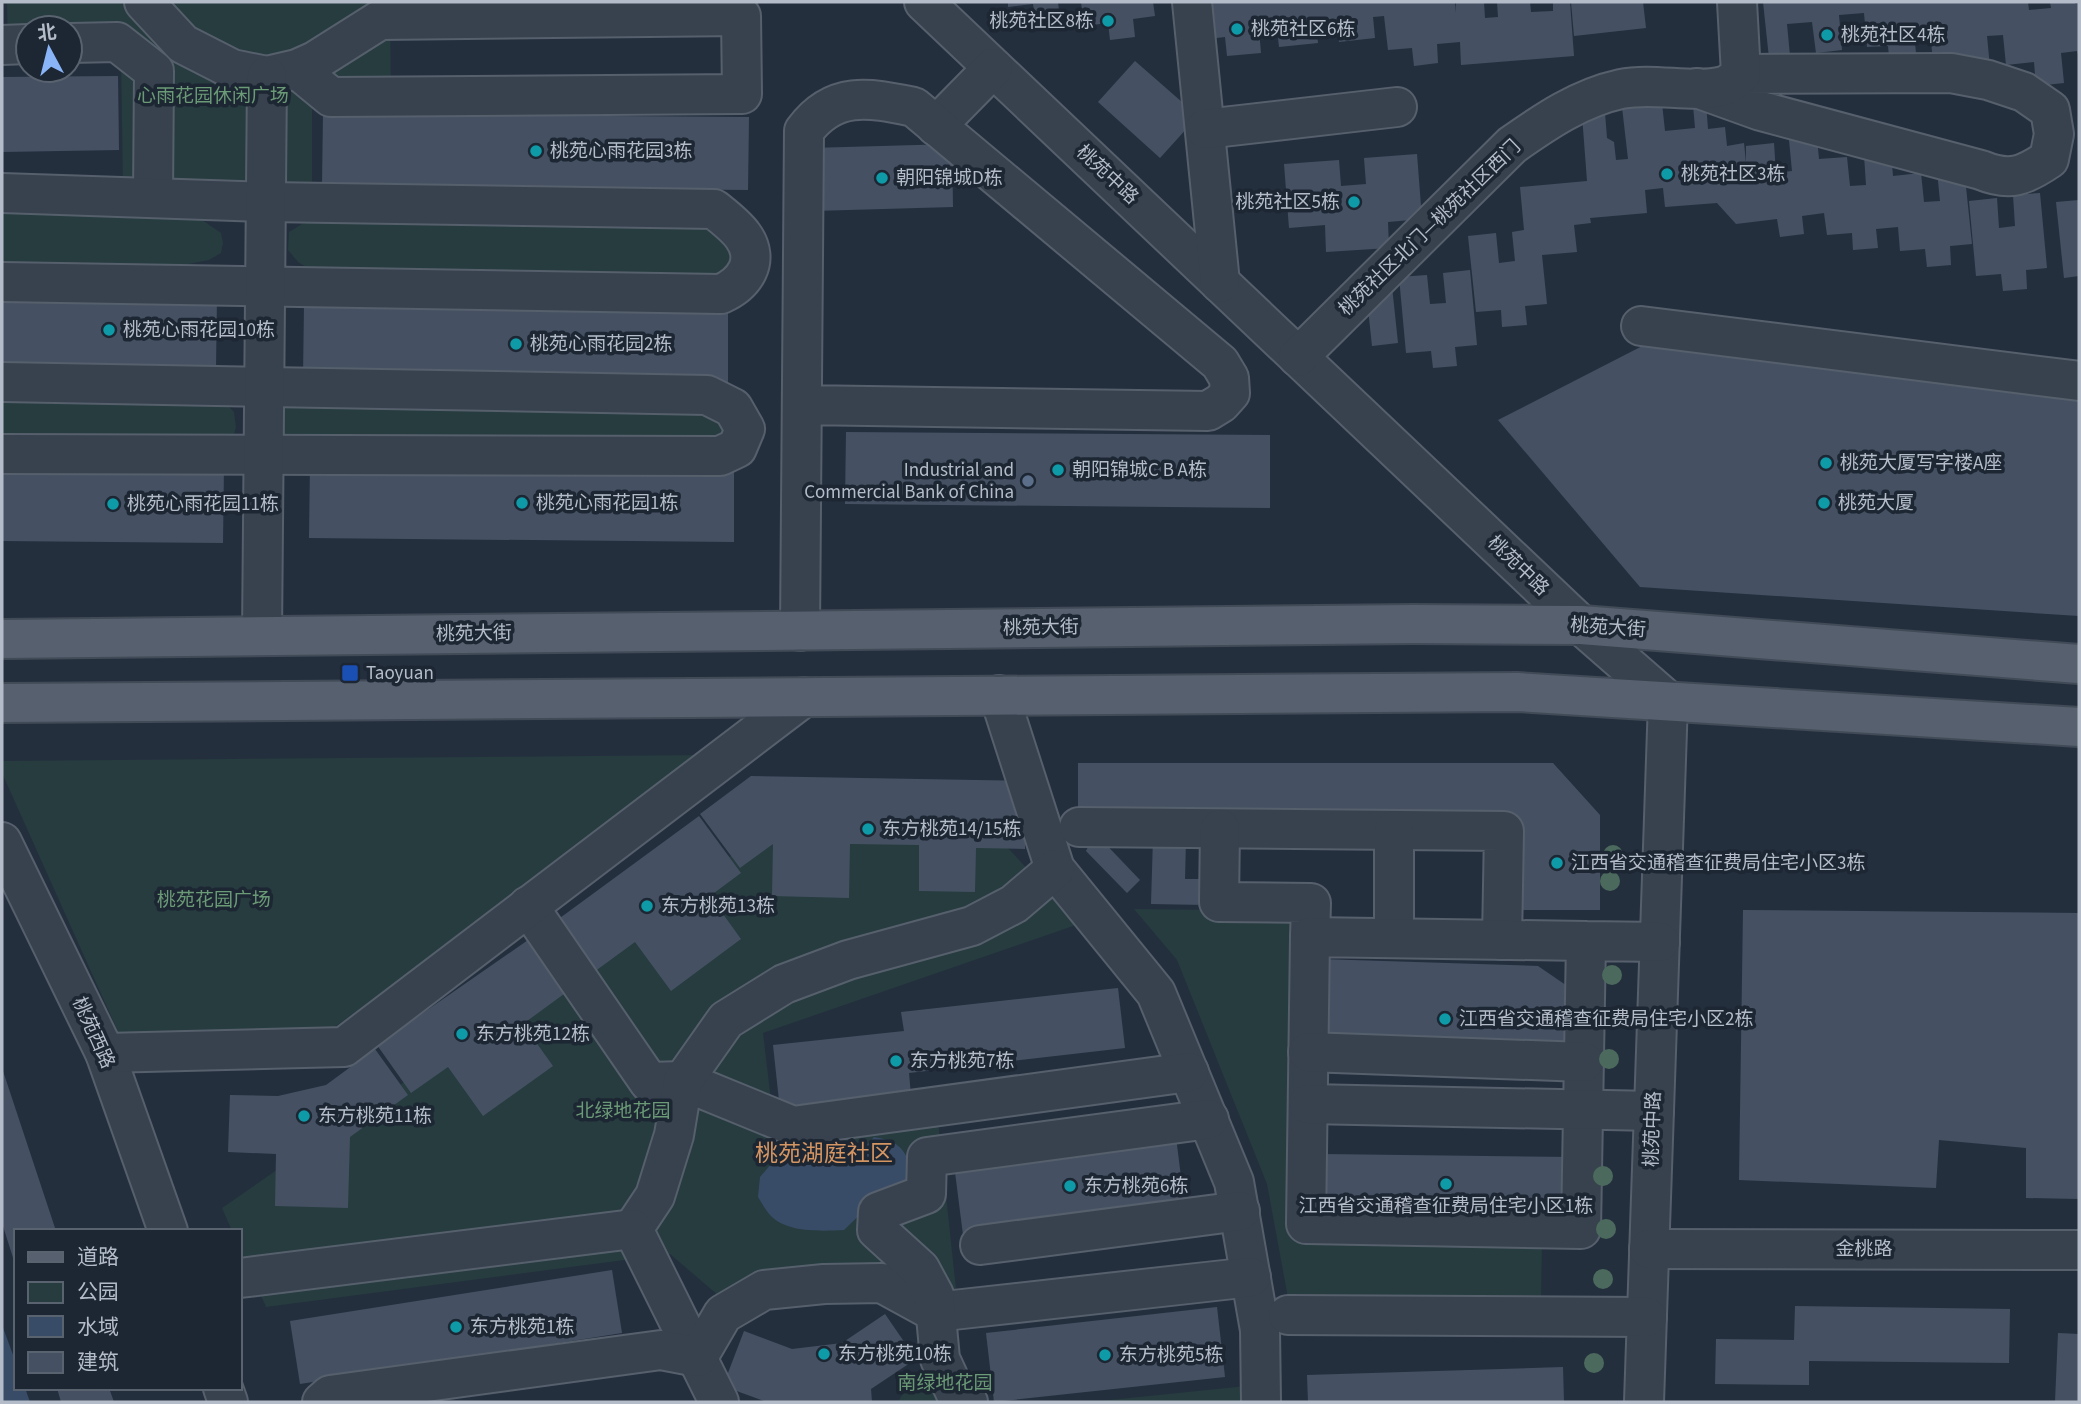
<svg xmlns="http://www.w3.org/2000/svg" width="2081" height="1404" viewBox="0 0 2081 1404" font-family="'Source Sans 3','Noto Sans SC',sans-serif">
  <rect width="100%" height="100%" fill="#242f3e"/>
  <g fill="#263c3f">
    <polygon points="7,2 390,2 391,100 312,101 312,186 123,189 121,58 70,28 28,28 8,59"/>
    <polygon points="2,211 195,215 221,233 223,243 221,253 209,260 178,266 2,262"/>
    <polygon points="323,218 711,227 722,236 735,261 716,284 308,268 298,262 288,250 289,232 302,224"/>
    <polygon points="2,394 222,400 234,412 236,427 233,438 2,441"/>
    <polygon points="287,399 711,405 729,427 718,443 289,439 280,434 277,408"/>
    <polygon points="709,755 321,1037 124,1045 2,773 2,761"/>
    <polygon points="991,830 1079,924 763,1033 776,1142 938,1120 956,1289 908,1279 719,1296 670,1254 266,1307 240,1248 240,1231 232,1231 222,1208 761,835"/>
    <polygon points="1134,909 1300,911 1296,1239 1542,1243 1541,1301 1288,1298 1267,1184 1177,960"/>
    <polygon points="953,1353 969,1387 991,1402 898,1402 908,1385"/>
    <polygon points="1266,1384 1267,1402 1090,1402"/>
  </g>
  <g fill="#394c67">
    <path d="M874,1137C897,1141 902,1146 912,1167L907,1184L876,1199L844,1230C822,1231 788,1233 771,1216C766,1211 762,1203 758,1197L760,1177L777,1157L811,1142L861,1151Z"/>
    <polygon points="2,1325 16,1363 16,1388 25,1388 30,1402 2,1402"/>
  </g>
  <g fill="#455162">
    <polygon points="1008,2 1058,2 1060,19 1036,22 1033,4 1008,7"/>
    <polygon points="1081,2 1153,2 1155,16 1133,19 1135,37 1110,40 1108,23 1084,26"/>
    <polygon points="1204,2 1455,2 1456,13 1456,2 1484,2 1485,18 1498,17 1497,2 1530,2 1531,12 1553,11 1553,2 1570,2 1574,56 1461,65 1460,42 1437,44 1438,63 1414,66 1412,48 1388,50 1384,16 1373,17 1375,38 1339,42 1337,20 1316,23 1318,43 1279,47 1277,29 1259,30 1261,53 1227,56 1225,37 1208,39"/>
    <polygon points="1571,2 1643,2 1646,28 1574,36"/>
    <polygon points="1763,2 2028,2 2029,10 2051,8 2050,2 2075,2 2075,4 2079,4 2079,59 2077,51 2061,53 2064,83 2036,86 2034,62 2006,65 2003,35 1987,36 1990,67 1933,61 1930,32 1914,33 1917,63 1890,66 1888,46 1867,47 1864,13 1839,15 1842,50 1816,53 1812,22 1787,24 1790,56 1769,58"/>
    <polygon points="1135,61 1198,116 1160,158 1098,102"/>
    <polygon points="118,76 119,150 2,152 2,77"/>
    <polygon points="1662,103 1665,131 1695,128 1693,105 1706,103 1708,129 1725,127 1727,146 1744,143 1746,163 1746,146 1774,143 1776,173 1792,171 1789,140 1817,138 1819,159 1847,157 1850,186 1866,185 1864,155 1891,152 1893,176 1921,173 1924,202 1940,201 1937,171 1964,168 1972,244 1950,246 1951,265 1927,267 1925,249 1900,251 1898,227 1876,229 1878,248 1853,250 1852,233 1827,235 1824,213 1802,216 1804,234 1780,237 1777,219 1736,224 1717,203 1665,207 1663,188 1645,190 1647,213 1590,218 1591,223 1574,225 1577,252 1542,255 1547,304 1525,306 1527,325 1502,327 1501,310 1476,312 1468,236 1496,233 1499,263 1515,261 1512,232 1524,230 1520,187 1587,181 1582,115 1605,113 1607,138 1614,142 1616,160 1628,159 1622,107"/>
    <polygon points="323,114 749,117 748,190 322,186"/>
    <polygon points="952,144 953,207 813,211 811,148"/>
    <polygon points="1417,154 1422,219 1388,222 1389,248 1326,252 1325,225 1289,228 1284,164 1339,160 1341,186 1366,184 1364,158"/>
    <polygon points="2040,193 2047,268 2026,270 2027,289 2003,291 2001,274 1976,276 1969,201 1997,198 1999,228 2015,226 2013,195"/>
    <polygon points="2079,200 2079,276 2064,278 2056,202"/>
    <polygon points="1470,270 1477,345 1455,347 1457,366 1433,368 1431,351 1406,353 1399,277 1427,275 1430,304 1446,303 1443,273"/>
    <polygon points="1391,277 1398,343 1372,346 1367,299"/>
    <polygon points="2,293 217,295 216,367 2,365"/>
    <polygon points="304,306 728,310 728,382 303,378"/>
    <polygon points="1654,340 2079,390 2079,616 1640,587 1498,420"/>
    <polygon points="846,432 1270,435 1270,508 845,504"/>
    <polygon points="2,465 224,466 223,543 2,541"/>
    <polygon points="310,465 734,469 734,542 309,538"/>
    <polygon points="1078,763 1553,763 1600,815 1600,910 1515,910 1515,815 1078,816"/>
    <polygon points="751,776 1026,781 1025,849 976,848 975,892 919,891 919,845 850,844 849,898 772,896 773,844 740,868 700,814"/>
    <polygon points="699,816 741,873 710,896 741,939 671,991 635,942 523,1024 553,1066 483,1116 448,1067 411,1093 377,1045 564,915"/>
    <polygon points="1095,833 1140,880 1127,893 1086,851"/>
    <polygon points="1153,838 1186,839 1185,879 1207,879 1206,905 1151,904"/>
    <polygon points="1743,910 2079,913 2079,1199 2026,1198 2026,1148 1939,1140 1936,1188 1739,1180"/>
    <polygon points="1320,959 1538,966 1573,990 1571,1055 1317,1048"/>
    <polygon points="1118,988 1125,1048 909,1073 911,1096 780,1110 773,1045 904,1031 901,1012"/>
    <polygon points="375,1049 408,1095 350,1137 348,1208 275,1206 276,1154 228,1152 230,1095 278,1096 326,1085"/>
    <polygon points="2,1068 56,1231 16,1231 15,1264 2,1223"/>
    <polygon points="1176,1137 1185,1209 963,1235 954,1164"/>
    <polygon points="1321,1154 1572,1157 1572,1213 1320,1210"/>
    <polygon points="612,1270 622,1333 300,1384 290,1321"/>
    <polygon points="1795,1306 2010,1309 2009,1363 1809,1361 1809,1385 1715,1384 1716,1339 1794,1340"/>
    <polygon points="1217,1307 1225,1377 994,1402 986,1333"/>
    <polygon points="885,1314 916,1359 871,1389 872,1402 767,1402 723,1386 744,1331 792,1349 842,1343"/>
    <polygon points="2058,1333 2079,1334 2079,1402 2055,1402"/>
    <polygon points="1563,1367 1564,1402 1308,1402 1307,1375"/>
    <polygon points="57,1388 109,1388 114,1402 61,1402"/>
  </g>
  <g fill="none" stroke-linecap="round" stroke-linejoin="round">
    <g stroke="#565f6c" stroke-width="42">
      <g id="minor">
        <polyline points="144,2 183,44 232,69 267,76 297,69 315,61 380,20 741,16 742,94 331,97 297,69"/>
        <polyline points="924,2 1581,625 1668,701 1644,1402"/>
        <polyline points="1192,2 1220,283"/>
        <polyline points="70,43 117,42 154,71 153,198"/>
        <polyline points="2,45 28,44"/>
        <path d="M1697,88L1761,111L1981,170C2010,182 2024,176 2049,159L2054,134L2050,110L2024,92L1988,80L1951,73L1741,74"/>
        <polyline points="936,126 993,68"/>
        <polyline points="1205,129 1397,107"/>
        <path d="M2,193L267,202L714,209C724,217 736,226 743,236C761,261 744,284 721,294L2,282"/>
        <polyline points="1641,326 2079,381"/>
        <path d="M1298,357L1512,145C1546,121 1580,98 1621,89C1655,82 1691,94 1724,86C1730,84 1736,78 1741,74L1737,2"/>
        <polyline points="2,382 707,395 733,408 745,429 737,448 720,456 2,454"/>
        <path d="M800,631L804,131C834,90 870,98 914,107L1220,363L1229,378L1230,393L1221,403L1208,411L802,405"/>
        <polyline points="262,636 267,76"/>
        <polyline points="999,695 1055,869 1156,993 1234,1182 1260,1330 1261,1402"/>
        <polyline points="1079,827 1504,831 1502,940"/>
        <polyline points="1220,829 1219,902 1311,903 1310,937"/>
        <polyline points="1394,830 1394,938"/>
        <polyline points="2,842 105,1053 168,1231"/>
        <polyline points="528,906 649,1082 683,1081 793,1126 1189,1072"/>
        <polyline points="1586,941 1310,937 1306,1224 1581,1229 1586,941 1660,942"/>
        <polyline points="1308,1052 1584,1062"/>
        <polyline points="105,1053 344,1047 804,697"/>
        <polyline points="1308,1104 1654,1111"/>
        <polyline points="633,1229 655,1196 674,1135 683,1081 726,1020 784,984 848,960 972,926 1014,904 1055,869"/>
        <polyline points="980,1245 1240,1211"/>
        <polyline points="1649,1249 2079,1250"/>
        <polyline points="240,1278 633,1229 719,1402"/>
        <polyline points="1288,1315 1647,1317"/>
        <polyline points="223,1388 228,1402"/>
        <polyline points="322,1402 330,1395 661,1350 698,1357 723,1314 764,1290 824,1284 882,1283 935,1312 1251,1277"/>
        <polyline points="968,1402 957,1396 940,1359 934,1295 920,1269 877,1230 878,1212 926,1194 927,1157 1209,1119"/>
      </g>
    </g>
    <g stroke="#414a57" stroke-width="42">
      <g id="major">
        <polyline points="2,639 1413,624 1581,625 2079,664"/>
        <polyline points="2,703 1517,692 2079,727"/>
      </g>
    </g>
    <use href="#minor" stroke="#38414e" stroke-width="38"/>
    <use href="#major" stroke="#56606e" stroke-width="38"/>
  </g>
  <g fill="#4b6a5d">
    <circle cx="1613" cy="855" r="10"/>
    <circle cx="1610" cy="881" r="10"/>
    <circle cx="1612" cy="975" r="10"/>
    <circle cx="1608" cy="1017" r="10"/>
    <circle cx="1609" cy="1059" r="10"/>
    <circle cx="1603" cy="1176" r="10"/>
    <circle cx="1606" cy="1229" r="10"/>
    <circle cx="1603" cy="1279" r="10"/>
    <circle cx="1594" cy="1363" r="10"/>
  </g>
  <g fill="#0f9aa8" stroke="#1d2633" stroke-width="2.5">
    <circle cx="1108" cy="21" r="7"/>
    <circle cx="1237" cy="29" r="7"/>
    <circle cx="1827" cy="35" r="7"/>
    <circle cx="536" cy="151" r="7"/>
    <circle cx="1667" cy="174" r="7"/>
    <circle cx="882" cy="178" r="7"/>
    <circle cx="1354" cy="202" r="7"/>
    <circle cx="109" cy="330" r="7"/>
    <circle cx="516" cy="344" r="7"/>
    <circle cx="1826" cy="463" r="7"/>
    <circle cx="1058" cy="470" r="7"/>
    <circle cx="522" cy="503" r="7"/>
    <circle cx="1824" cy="503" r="7"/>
    <circle cx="113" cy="504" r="7"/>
    <circle cx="868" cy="829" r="7"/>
    <circle cx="1557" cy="863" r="7"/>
    <circle cx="647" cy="906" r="7"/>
    <circle cx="1445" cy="1019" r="7"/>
    <circle cx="462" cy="1034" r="7"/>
    <circle cx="896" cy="1061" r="7"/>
    <circle cx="304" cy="1116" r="7"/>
    <circle cx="1446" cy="1184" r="7"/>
    <circle cx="1070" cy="1186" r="7"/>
    <circle cx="456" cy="1327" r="7"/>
    <circle cx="824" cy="1354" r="7"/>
    <circle cx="1105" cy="1355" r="7"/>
  </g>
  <circle fill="#5c6f8a" stroke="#1d2633" stroke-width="2.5" cx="1028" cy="481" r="7"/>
  <rect fill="#1a4fb4" stroke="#1d2633" stroke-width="2.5" x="341" y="664" width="18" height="18" rx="3.5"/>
  <g text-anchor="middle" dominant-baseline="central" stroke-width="7" stroke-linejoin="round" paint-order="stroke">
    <g font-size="19" fill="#b4bcc9" stroke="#1d2633" text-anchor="start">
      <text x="1094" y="21" text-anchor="end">桃苑社区8栋</text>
      <text x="1251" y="29">桃苑社区6栋</text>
      <text x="1841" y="35">桃苑社区4栋</text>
      <text x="550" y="151">桃苑心雨花园3栋</text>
      <text x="1681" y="174">桃苑社区3栋</text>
      <text x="896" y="178">朝阳锦城D栋</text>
      <text x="1340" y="202" text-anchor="end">桃苑社区5栋</text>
      <text x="123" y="330">桃苑心雨花园10栋</text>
      <text x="530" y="344">桃苑心雨花园2栋</text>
      <text x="1840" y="463">桃苑大厦写字楼A座</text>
      <text x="1014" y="470" text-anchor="end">Industrial and<tspan x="1014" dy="22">Commercial Bank of China</tspan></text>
      <text x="1072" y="470">朝阳锦城C B A栋</text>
      <text x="536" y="503">桃苑心雨花园1栋</text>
      <text x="1838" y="503">桃苑大厦</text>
      <text x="127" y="504">桃苑心雨花园11栋</text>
      <text x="366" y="673">Taoyuan</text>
      <text x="882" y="829">东方桃苑14/15栋</text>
      <text x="1571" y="863">江西省交通稽查征费局住宅小区3栋</text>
      <text x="661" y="906">东方桃苑13栋</text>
      <text x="1459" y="1019">江西省交通稽查征费局住宅小区2栋</text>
      <text x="476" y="1034">东方桃苑12栋</text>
      <text x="910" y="1061">东方桃苑7栋</text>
      <text x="318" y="1116">东方桃苑11栋</text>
      <text x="1084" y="1186">东方桃苑6栋</text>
      <text x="1446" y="1206" text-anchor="middle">江西省交通稽查征费局住宅小区1栋</text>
      <text x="470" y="1327">东方桃苑1栋</text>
      <text x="838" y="1354">东方桃苑10栋</text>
      <text x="1119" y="1355">东方桃苑5栋</text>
    </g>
    <g font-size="19" fill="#6b9a76" stroke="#1d2633">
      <text x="213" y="96">心雨花园休闲广场</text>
      <text x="214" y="900">桃苑花园广场</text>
      <text x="623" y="1111">北绿地花园</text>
      <text x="945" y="1383">南绿地花园</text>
    </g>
    <g font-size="19" fill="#b4bcc9" stroke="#1d2633">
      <text transform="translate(1107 175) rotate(43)">桃苑中路</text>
      <text transform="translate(1430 228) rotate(-44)">桃苑社区北门—桃苑社区西门</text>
      <text transform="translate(1518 566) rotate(44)">桃苑中路</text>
      <text transform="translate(1041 628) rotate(-1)">桃苑大街</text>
      <text transform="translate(1608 628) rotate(4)">桃苑大街</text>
      <text transform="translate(474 634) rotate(-1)">桃苑大街</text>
      <text transform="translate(93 1033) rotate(66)">桃苑西路</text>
      <text transform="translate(1653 1129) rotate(-88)">桃苑中路</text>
      <text x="1864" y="1249">金桃路</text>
    </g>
    <g font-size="23" fill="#d59563" stroke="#1d2633">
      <text x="824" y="1153">桃苑湖庭社区</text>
    </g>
  </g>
  <rect width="2081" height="1404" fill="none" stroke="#b4bcc9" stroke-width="7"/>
  <rect x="14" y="1229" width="228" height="161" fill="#1d2633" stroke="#59626f" stroke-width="2"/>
  <rect x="28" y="1252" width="35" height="10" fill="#56606e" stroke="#59626f" stroke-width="2"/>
  <text x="77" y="1264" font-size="21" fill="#b4bcc9">道路</text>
  <rect x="28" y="1282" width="35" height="21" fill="#263c3f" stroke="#59626f" stroke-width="2"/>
  <text x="77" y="1299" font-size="21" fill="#b4bcc9">公园</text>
  <rect x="28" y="1316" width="35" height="21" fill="#394c67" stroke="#59626f" stroke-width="2"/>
  <text x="77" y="1334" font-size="21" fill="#b4bcc9">水域</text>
  <rect x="28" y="1352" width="35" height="21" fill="#455162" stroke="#59626f" stroke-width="2"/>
  <text x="77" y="1369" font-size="21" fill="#b4bcc9">建筑</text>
  <g transform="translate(49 49) rotate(353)"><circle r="33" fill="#1d2633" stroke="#59626f" stroke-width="2"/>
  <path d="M0-5L12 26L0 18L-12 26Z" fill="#8ab4f8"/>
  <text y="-10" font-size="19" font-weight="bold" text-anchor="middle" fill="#b4bcc9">北</text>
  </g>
</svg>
